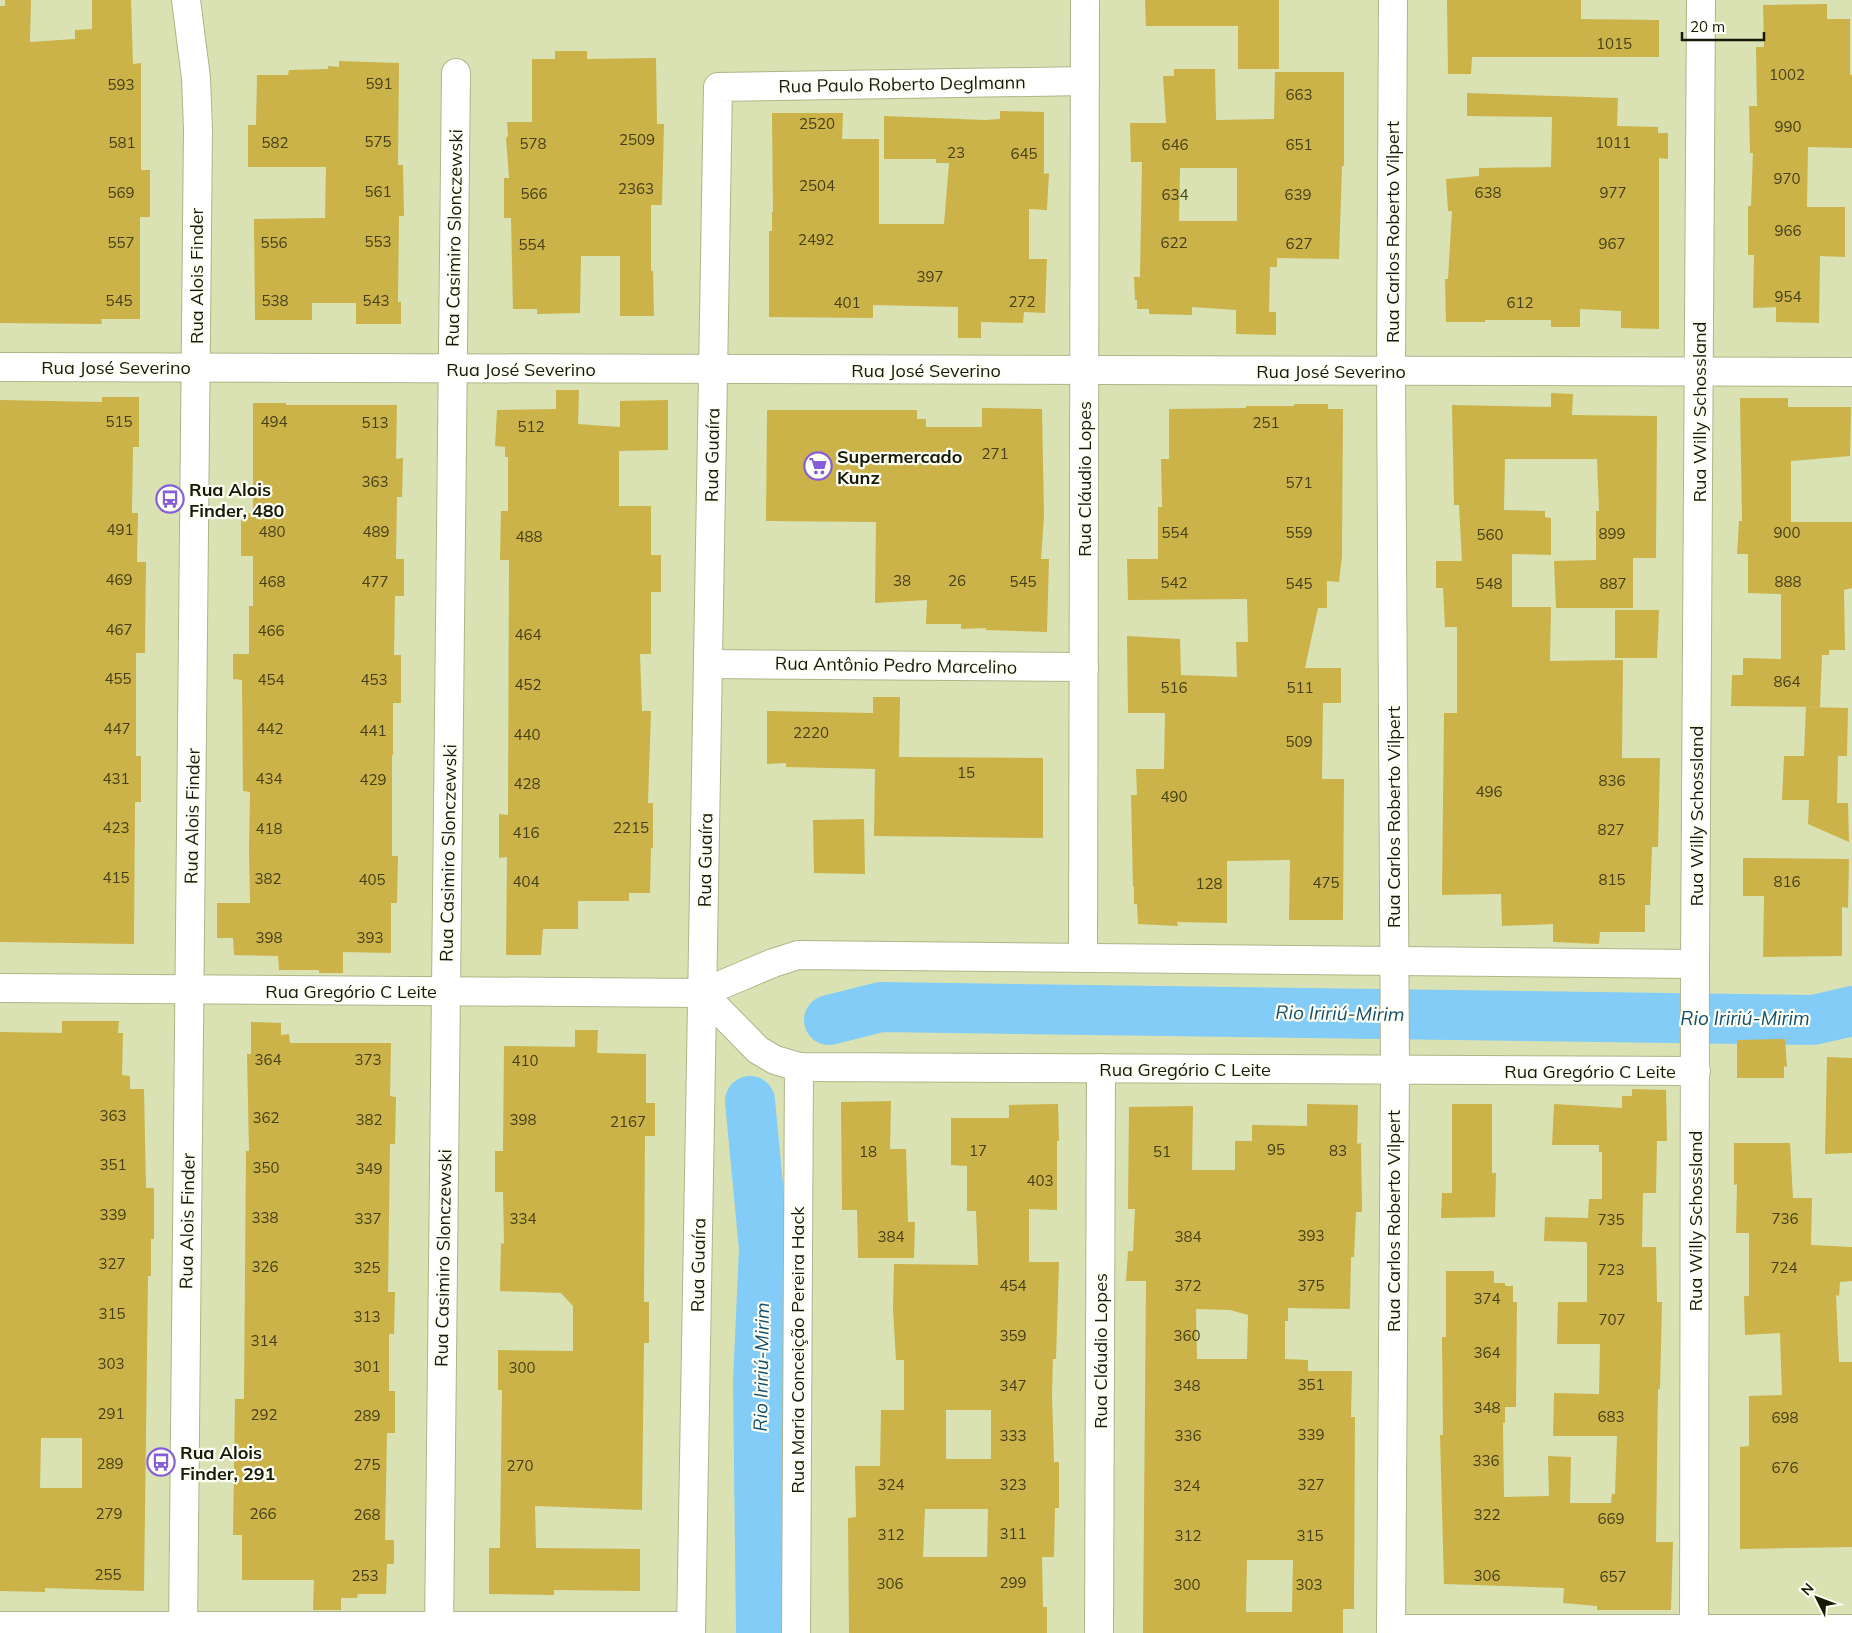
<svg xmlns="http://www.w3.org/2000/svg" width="1852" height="1633" viewBox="0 0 1852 1633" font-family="Mulish,sans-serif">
  <rect width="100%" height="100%" fill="#dae2b3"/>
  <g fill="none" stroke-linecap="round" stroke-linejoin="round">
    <g stroke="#83ccf7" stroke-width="50">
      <polyline points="829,1020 881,1007 1813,1020 1852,1011"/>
      <polyline points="750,1101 764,1249 758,1382 761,1633"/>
    </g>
  </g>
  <g fill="#cbb249" fill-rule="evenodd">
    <polygon points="5,0 31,0 30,42 75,39 75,30 92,29 92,0 131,0 133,64 141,63 141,170 150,170 150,217 140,217 140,319 101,319 102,324 0,323 0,6 5,6"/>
    <polygon points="1145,0 1279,0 1279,69 1238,69 1238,26 1146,26"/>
    <polygon points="1447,0 1581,0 1581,19 1659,20 1659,57 1472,57 1471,74 1448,74"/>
    <polygon points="1827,4 1827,19 1850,19 1850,75 1852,75 1852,148 1808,147 1807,207 1845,207 1845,257 1820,256 1819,323 1776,322 1776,307 1753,308 1754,255 1748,255 1748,206 1751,206 1753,153 1750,153 1749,106 1757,106 1756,47 1764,47 1763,5"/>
    <polygon points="555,51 587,51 587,59 656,58 657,124 664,124 662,205 651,205 651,271 653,271 654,316 620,316 620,256 581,256 580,313 537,314 537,309 513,309 511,218 504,218 504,178 509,178 506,138 508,136 507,122 532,122 532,59 555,59"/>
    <polygon points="339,61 399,63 398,165 403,165 404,216 399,216 398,302 401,302 401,324 356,324 356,303 312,303 312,320 255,320 254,219 325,218 326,167 248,167 248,125 256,125 257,75 288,75 289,70 328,69 328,66 339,67"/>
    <path d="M1174,69H1215L1216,120L1274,119L1275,72H1344V166H1342L1339,259L1277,258V267H1270L1269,312H1276V335L1236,334V310L1192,307V315L1149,314V309H1137V300H1135L1134,277H1140L1142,162H1131L1130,123H1166L1163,76H1174ZM1180,168H1237V221H1179Z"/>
    <polygon points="1467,93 1618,98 1617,126 1658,127 1658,133 1668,133 1668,159 1659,158 1659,329 1621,328 1621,311 1580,309 1580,327 1551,327 1551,320 1485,320 1485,322 1446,322 1445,279 1448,279 1452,211 1448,211 1446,179 1479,176 1479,168 1551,167 1552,117 1467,116"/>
    <polygon points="1000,111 1044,112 1044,174 1049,173 1047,210 1029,209 1029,259 1047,259 1045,313 1024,312 1023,323 981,322 981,338 958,338 958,307 873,305 873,318 769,317 769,231 772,231 772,212 773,212 772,113 843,113 842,139 879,139 879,224 944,224 949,163 936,163 936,159 884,159 884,116 985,120 1000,119"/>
    <polygon points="556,390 579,390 578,424 620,427 620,401 668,400 668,450 619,451 619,506 651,506 651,555 661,555 661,592 651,592 651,654 640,654 642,711 651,711 648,803 653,803 653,848 651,848 650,893 629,893 629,901 578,901 578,929 543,929 541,955 506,955 507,857 499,858 499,814 508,815 509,560 500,560 501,511 508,511 508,457 505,457 505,447 495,446 497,410 556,409"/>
    <polygon points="1551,393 1573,394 1572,415 1657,416 1656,558 1633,558 1633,608 1556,608 1554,561 1596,560 1596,511 1599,511 1597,459 1505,459 1504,510 1545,511 1545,517 1551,518 1551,555 1512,554 1512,607 1551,607 1550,661 1623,660 1622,758 1660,758 1658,847 1652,847 1650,905 1645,905 1645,932 1600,932 1599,944 1553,942 1553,924 1502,926 1501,894 1442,895 1444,713 1457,713 1457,627 1445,627 1443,588 1436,588 1436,561 1462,561 1459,505 1454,505 1452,405 1551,407"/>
    <polygon points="102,397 139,397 139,447 133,447 132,513 138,513 137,562 146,562 145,653 136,653 136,756 141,756 141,802 135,802 134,944 0,942 0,400 102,402"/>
    <polygon points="1740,398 1788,398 1788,407 1851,407 1850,456 1791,461 1791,522 1852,522 1852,588 1844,590 1845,650 1829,650 1829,655 1822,655 1820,707 1731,706 1732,675 1743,675 1743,658 1781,659 1781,594 1748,593 1748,554 1737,554 1739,521 1742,521"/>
    <polygon points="253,403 286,403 286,405 397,405 396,459 403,458 402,497 397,497 396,559 404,559 404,596 395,596 394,655 401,655 401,703 393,703 393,755 392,755 392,856 398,856 397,903 391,903 391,953 343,952 343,973 319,973 319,970 279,970 278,956 234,955 233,938 217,938 217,903 250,903 249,851 250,792 243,791 242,680 233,679 233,654 249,654 249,606 253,606 253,556 241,556 241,513 253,513"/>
    <polygon points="1294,404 1328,404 1328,409 1343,409 1342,556 1339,582 1327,581 1327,608 1318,608 1305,668 1341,668 1341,703 1323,703 1322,779 1344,779 1343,920 1289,920 1290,860 1227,861 1227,923 1177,922 1178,926 1138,924 1137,904 1134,904 1134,886 1133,887 1131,795 1137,795 1136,769 1164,769 1165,713 1128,713 1127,636 1180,639 1181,675 1237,677 1236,642 1248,642 1247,599 1128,600 1127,559 1158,559 1158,507 1162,507 1161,459 1169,459 1169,409 1246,408 1246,406 1294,406"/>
    <polygon points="982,408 1042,409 1044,516 1041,559 1049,559 1047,632 986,630 986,628 961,629 961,624 926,624 927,600 875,603 876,522 766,521 767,410 917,410 917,419 926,419 926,427 982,427"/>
    <polygon points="1615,610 1659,610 1657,658 1615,658"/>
    <polygon points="873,697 900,697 899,757 1043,758 1043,838 874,836 875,769 786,767 786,763 767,764 767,711 873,713"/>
    <polygon points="1806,707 1848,708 1847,756 1838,756 1837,803 1848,803 1849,842 1808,824 1809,800 1782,800 1784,756 1804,756"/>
    <polygon points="864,819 865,874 814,873 813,820"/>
    <polygon points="1743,858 1849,859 1848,908 1842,907 1842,956 1763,957 1764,896 1743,896"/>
    <path d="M62,1021H119L118,1033H123L122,1075L130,1076V1089H144L146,1188H154V1239H151V1276H148L144,1591L45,1588V1592L0,1591V1032L62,1033ZM41,1438H82V1488H40Z"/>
    <polygon points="251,1022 281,1023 281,1035 289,1034 290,1043 391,1043 390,1096 396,1097 395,1144 390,1144 388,1292 395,1292 394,1334 389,1334 389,1391 395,1391 395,1433 387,1433 385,1540 394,1540 394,1564 387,1564 386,1594 358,1594 357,1598 341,1598 341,1610 313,1610 314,1580 242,1580 242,1535 233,1535 235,1399 244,1399 246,1151 249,1151 247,1054 251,1054"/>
    <polygon points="575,1030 598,1030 597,1053 646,1054 646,1103 655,1103 655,1136 645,1136 644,1302 649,1302 649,1343 644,1343 642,1510 535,1506 536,1548 640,1549 640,1591 554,1590 554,1595 489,1594 489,1548 500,1548 502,1390 498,1390 498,1350 573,1351 573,1306 561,1293 500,1291 501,1243 504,1244 503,1192 495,1192 495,1151 503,1151 504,1046 575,1047"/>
    <polygon points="1785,1039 1787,1067 1784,1066 1784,1078 1737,1078 1737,1040"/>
    <polygon points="1827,1057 1852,1058 1852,1153 1825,1154"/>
    <polygon points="1632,1089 1666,1090 1667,1141 1657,1141 1656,1193 1643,1193 1642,1247 1656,1247 1657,1302 1662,1302 1660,1389 1658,1389 1656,1542 1673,1542 1671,1610 1597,1610 1597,1606 1563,1603 1564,1588 1444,1584 1440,1435 1443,1435 1442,1337 1446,1337 1446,1271 1494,1271 1494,1283 1505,1283 1505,1286 1513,1286 1513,1302 1517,1302 1516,1407 1505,1407 1505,1423 1503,1423 1504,1497 1549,1496 1548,1456 1571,1457 1570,1503 1611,1503 1612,1494 1615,1494 1617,1436 1553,1436 1554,1393 1599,1394 1600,1344 1557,1344 1558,1302 1587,1302 1587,1244 1586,1242 1544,1241 1545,1217 1588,1218 1589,1199 1602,1199 1602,1152 1599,1152 1599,1145 1552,1145 1554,1104 1622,1108 1622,1096 1632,1096"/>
    <polygon points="891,1101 890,1149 906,1149 908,1222 915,1222 914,1258 858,1258 857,1210 842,1210 841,1102"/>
    <path d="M1058,1104L1059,1141H1057V1210L1029,1209V1262H1059L1056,1359H1053L1052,1394L1054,1462H1059V1508H1055L1054,1557H1042L1043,1607H1047V1633H849L848,1518L856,1517L855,1466H880L881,1410H904V1360H896L893,1309L894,1264L978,1265L976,1211H967V1166L951,1165V1118H1009V1105ZM946,1410H991V1459H946ZM925,1509H988L987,1557H923Z"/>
    <path d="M1307,1104L1358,1105L1357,1144L1361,1143L1362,1212H1356L1354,1257H1351L1350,1309L1288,1308V1321H1285V1359L1308,1360V1371H1352L1351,1417H1355L1354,1609H1343V1633H1143L1146,1281H1126L1128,1251H1133L1135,1209H1128L1129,1107L1193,1106L1192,1170H1235V1141H1252V1125L1307,1126ZM1196,1309L1230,1310L1248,1315L1247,1359H1197ZM1247,1560H1293L1292,1612H1246Z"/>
    <polygon points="1452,1104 1492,1104 1492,1173 1496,1173 1495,1217 1441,1218 1442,1193 1452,1193"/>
    <polygon points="1734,1143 1790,1143 1793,1198 1812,1198 1811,1245 1852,1247 1852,1281 1840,1282 1839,1296 1836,1295 1839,1362 1852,1362 1852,1547 1740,1549 1740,1447 1749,1446 1749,1396 1782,1395 1780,1333 1745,1335 1744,1296 1749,1296 1749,1233 1736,1233 1737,1184 1734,1185"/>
  </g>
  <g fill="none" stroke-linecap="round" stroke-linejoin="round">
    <g stroke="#aeb588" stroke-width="30">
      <g id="minor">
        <polyline points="0,367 1852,372"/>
        <polyline points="708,664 1084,667"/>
        <polyline points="1083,958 1085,0"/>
        <polyline points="0,988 702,993 773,963 798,955 1695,964"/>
        <polyline points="702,993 758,1050 775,1060 799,1067 1696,1071"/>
        <polyline points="0,1626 691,1626"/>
        <polyline points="1391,1629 1852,1629"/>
        <polyline points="183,1633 198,129 196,78 186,0"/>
        <polyline points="439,1633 456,73"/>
        <polyline points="691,1633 718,87 1085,81"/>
        <polyline points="796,1633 799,1067"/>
        <polyline points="1099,1633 1101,1068"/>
        <polyline points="1391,1633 1395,1070 1391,371 1393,0"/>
      </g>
    </g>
    <g stroke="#aeb588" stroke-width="30">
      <polyline id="tertiary" points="1694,1633 1695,964 1701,0"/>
    </g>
    <use href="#minor" stroke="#fff" stroke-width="28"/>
    <use href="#tertiary" stroke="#fff" stroke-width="28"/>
  </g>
  <defs>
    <g id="supermarket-ring" transform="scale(1.4375)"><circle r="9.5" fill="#fdfff5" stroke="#865ed8" stroke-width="1.5"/><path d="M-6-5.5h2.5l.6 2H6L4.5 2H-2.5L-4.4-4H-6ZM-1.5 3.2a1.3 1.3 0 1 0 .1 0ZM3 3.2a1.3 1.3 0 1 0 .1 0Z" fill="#865ed8"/></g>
    <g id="bus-ring" transform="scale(1.4375)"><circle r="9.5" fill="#fdfff5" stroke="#865ed8" stroke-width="1.5"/><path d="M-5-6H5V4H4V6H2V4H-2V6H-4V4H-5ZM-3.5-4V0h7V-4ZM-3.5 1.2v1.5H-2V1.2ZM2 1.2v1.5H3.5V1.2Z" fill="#865ed8"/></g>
  </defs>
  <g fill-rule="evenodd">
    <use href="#supermarket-ring" x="818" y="466"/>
    <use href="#bus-ring" x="170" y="499"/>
    <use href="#bus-ring" x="161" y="1462"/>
  </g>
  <g text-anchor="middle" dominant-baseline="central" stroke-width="4.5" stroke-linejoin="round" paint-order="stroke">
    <g font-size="15" fill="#454019">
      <text x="1614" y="43">1015</text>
      <text x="1787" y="74">1002</text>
      <text x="379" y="83">591</text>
      <text x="121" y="84">593</text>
      <text x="1299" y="94">663</text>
      <text x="817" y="123">2520</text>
      <text x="1788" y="126">990</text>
      <text x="637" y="139">2509</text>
      <text x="378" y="141">575</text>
      <text x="122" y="142">581</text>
      <text x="275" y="142">582</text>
      <text x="1613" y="142">1011</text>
      <text x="533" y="143">578</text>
      <text x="1175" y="144">646</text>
      <text x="1299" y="144">651</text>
      <text x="956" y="152">23</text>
      <text x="1024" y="153">645</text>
      <text x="1787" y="178">970</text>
      <text x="817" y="185">2504</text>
      <text x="636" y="188">2363</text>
      <text x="378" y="191">561</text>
      <text x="121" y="192">569</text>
      <text x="1488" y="192">638</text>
      <text x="1613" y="192">977</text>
      <text x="534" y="193">566</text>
      <text x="1175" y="194">634</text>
      <text x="1298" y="194">639</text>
      <text x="1788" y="230">966</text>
      <text x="816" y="239">2492</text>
      <text x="378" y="241">553</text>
      <text x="121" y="242">557</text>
      <text x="274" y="242">556</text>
      <text x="1174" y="242">622</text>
      <text x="1299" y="243">627</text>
      <text x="1612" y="243">967</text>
      <text x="532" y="244">554</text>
      <text x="930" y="276">397</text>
      <text x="1788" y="296">954</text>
      <text x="119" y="300">545</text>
      <text x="275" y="300">538</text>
      <text x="376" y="300">543</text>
      <text x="1022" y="301">272</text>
      <text x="847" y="302">401</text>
      <text x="1520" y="302">612</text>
      <text x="119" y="421">515</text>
      <text x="274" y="421">494</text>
      <text x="375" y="422">513</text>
      <text x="1266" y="422">251</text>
      <text x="531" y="426">512</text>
      <text x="995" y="453">271</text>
      <text x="375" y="481">363</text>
      <text x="1299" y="482">571</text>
      <text x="120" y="529">491</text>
      <text x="272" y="531">480</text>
      <text x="376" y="531">489</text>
      <text x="1175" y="532">554</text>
      <text x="1299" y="532">559</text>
      <text x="1787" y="532">900</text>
      <text x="1612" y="533">899</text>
      <text x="1490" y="534">560</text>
      <text x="529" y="536">488</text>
      <text x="119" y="579">469</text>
      <text x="902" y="580">38</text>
      <text x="957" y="580">26</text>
      <text x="272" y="581">468</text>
      <text x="375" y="581">477</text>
      <text x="1023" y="581">545</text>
      <text x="1788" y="581">888</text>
      <text x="1174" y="582">542</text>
      <text x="1299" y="583">545</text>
      <text x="1489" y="583">548</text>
      <text x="1613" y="583">887</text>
      <text x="119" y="629">467</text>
      <text x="271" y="630">466</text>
      <text x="528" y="634">464</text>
      <text x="118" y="678">455</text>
      <text x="271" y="679">454</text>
      <text x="374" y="679">453</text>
      <text x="1787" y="681">864</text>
      <text x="528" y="684">452</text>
      <text x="1174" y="687">516</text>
      <text x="1300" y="687">511</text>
      <text x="117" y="728">447</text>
      <text x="270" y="728">442</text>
      <text x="373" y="730">441</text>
      <text x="811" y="732">2220</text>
      <text x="527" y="734">440</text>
      <text x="1299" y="741">509</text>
      <text x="966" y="772">15</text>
      <text x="116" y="778">431</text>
      <text x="269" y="778">434</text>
      <text x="373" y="779">429</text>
      <text x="1612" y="780">836</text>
      <text x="527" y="783">428</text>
      <text x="1489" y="791">496</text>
      <text x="1174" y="796">490</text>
      <text x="116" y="827">423</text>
      <text x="631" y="827">2215</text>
      <text x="269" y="828">418</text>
      <text x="1611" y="829">827</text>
      <text x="526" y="832">416</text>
      <text x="116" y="877">415</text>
      <text x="268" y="878">382</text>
      <text x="372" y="879">405</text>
      <text x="1612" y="879">815</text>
      <text x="526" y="881">404</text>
      <text x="1787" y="881">816</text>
      <text x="1326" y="882">475</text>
      <text x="1209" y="883">128</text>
      <text x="269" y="937">398</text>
      <text x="370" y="937">393</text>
      <text x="268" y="1059">364</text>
      <text x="368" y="1059">373</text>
      <text x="525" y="1060">410</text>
      <text x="113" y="1115">363</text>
      <text x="266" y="1117">362</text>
      <text x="369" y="1119">382</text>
      <text x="523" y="1119">398</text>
      <text x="628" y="1121">2167</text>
      <text x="1276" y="1149">95</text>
      <text x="978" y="1150">17</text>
      <text x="1338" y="1150">83</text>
      <text x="868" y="1151">18</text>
      <text x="1162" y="1151">51</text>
      <text x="113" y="1164">351</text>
      <text x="266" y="1167">350</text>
      <text x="369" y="1168">349</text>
      <text x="1040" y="1180">403</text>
      <text x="113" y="1214">339</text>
      <text x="265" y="1217">338</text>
      <text x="368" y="1218">337</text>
      <text x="523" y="1218">334</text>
      <text x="1785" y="1218">736</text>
      <text x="1611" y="1219">735</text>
      <text x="1311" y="1235">393</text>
      <text x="891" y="1236">384</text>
      <text x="1188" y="1236">384</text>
      <text x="112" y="1263">327</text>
      <text x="265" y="1266">326</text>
      <text x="367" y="1267">325</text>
      <text x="1784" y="1267">724</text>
      <text x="1611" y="1269">723</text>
      <text x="1013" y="1285">454</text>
      <text x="1188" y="1285">372</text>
      <text x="1311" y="1285">375</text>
      <text x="1487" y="1298">374</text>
      <text x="112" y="1313">315</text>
      <text x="367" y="1316">313</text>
      <text x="1612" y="1319">707</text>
      <text x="1013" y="1335">359</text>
      <text x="1187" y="1335">360</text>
      <text x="264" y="1340">314</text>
      <text x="1487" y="1352">364</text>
      <text x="111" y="1363">303</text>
      <text x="367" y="1366">301</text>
      <text x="522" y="1367">300</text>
      <text x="1311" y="1384">351</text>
      <text x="1013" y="1385">347</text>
      <text x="1187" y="1385">348</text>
      <text x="1487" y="1407">348</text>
      <text x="111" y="1413">291</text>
      <text x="264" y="1414">292</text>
      <text x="367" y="1415">289</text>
      <text x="1611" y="1416">683</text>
      <text x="1785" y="1417">698</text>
      <text x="1311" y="1434">339</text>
      <text x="1013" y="1435">333</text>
      <text x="1188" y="1435">336</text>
      <text x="1486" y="1460">336</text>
      <text x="110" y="1463">289</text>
      <text x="367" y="1464">275</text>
      <text x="520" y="1465">270</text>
      <text x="1785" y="1467">676</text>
      <text x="891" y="1484">324</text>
      <text x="1013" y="1484">323</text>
      <text x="1311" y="1484">327</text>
      <text x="1187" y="1485">324</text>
      <text x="109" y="1513">279</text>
      <text x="263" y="1513">266</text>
      <text x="367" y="1514">268</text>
      <text x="1487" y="1514">322</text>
      <text x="1611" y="1518">669</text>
      <text x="1013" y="1533">311</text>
      <text x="891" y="1534">312</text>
      <text x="1188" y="1535">312</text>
      <text x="1310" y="1535">315</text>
      <text x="108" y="1574">255</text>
      <text x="365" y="1575">253</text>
      <text x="1487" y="1575">306</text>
      <text x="1613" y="1576">657</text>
      <text x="1013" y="1582">299</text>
      <text x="890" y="1583">306</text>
      <text x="1187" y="1584">300</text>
      <text x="1309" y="1584">303</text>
    </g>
    <g font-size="18" fill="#181a09" stroke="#fdfff5">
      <text transform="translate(902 84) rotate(-1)">Rua Paulo Roberto Deglmann</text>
      <text transform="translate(1392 232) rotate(-90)">Rua Carlos Roberto Vilpert</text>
      <text transform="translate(454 238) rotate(-89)">Rua Casimiro Slonczewski</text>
      <text transform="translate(196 276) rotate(-90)">Rua Alois Finder</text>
      <text x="116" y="367">Rua José Severino</text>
      <text x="521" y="369">Rua José Severino</text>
      <text x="926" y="370">Rua José Severino</text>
      <text x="1331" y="371">Rua José Severino</text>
      <text transform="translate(1699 412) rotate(-90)">Rua Willy Schossland</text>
      <text transform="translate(712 455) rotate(-89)">Rua Guaíra</text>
      <text transform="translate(1084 479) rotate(-90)">Rua Cláudio Lopes</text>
      <text transform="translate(896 665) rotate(1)">Rua Antônio Pedro Marcelino</text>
      <text transform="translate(192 816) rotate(-89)">Rua Alois Finder</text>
      <text transform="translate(1696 816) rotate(-90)">Rua Willy Schossland</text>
      <text transform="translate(1393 817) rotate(-90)">Rua Carlos Roberto Vilpert</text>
      <text transform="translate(448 853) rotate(-89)">Rua Casimiro Slonczewski</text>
      <text transform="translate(705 860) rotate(-89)">Rua Guaíra</text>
      <text x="351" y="991">Rua Gregório C Leite</text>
      <text x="1185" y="1069">Rua Gregório C Leite</text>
      <text x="1590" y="1071">Rua Gregório C Leite</text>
      <text transform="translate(187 1221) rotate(-89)">Rua Alois Finder</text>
      <text transform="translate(1393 1221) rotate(-90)">Rua Carlos Roberto Vilpert</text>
      <text transform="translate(1695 1221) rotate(-90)">Rua Willy Schossland</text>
      <text transform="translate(443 1258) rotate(-89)">Rua Casimiro Slonczewski</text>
      <text transform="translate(698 1265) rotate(-89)">Rua Guaíra</text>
      <text transform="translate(797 1350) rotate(-90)">Rua Maria Conceição Pereira Hack</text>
      <text transform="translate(1100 1351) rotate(-90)">Rua Cláudio Lopes</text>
    </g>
    <g font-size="18" font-weight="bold" fill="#181a09" stroke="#fdfff5" text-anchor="start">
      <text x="837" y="456">Supermercado<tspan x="837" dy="21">Kunz</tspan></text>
      <text x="189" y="489">Rua Alois<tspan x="189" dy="21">Finder, 480</tspan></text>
      <text x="180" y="1452">Rua Alois<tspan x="180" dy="21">Finder, 291</tspan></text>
    </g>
    <g font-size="19" font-style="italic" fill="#154e6b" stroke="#fdfff5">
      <text transform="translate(1340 1013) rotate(1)">Rio Iririú-Mirim</text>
      <text x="1745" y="1018">Rio Iririú-Mirim</text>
      <text transform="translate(761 1367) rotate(-89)">Rio Iririú-Mirim</text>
    </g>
  </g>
  <g transform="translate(1817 1598) rotate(312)" stroke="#fdfff5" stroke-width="4" paint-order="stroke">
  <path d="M0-4L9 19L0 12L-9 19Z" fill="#181a09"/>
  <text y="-8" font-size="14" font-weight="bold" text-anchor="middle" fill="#181a09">N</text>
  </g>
  <path d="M1682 32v8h82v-8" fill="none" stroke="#181a09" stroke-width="2.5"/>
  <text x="1690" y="32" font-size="15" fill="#181a09" stroke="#fdfff5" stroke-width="4" paint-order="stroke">20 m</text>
</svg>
